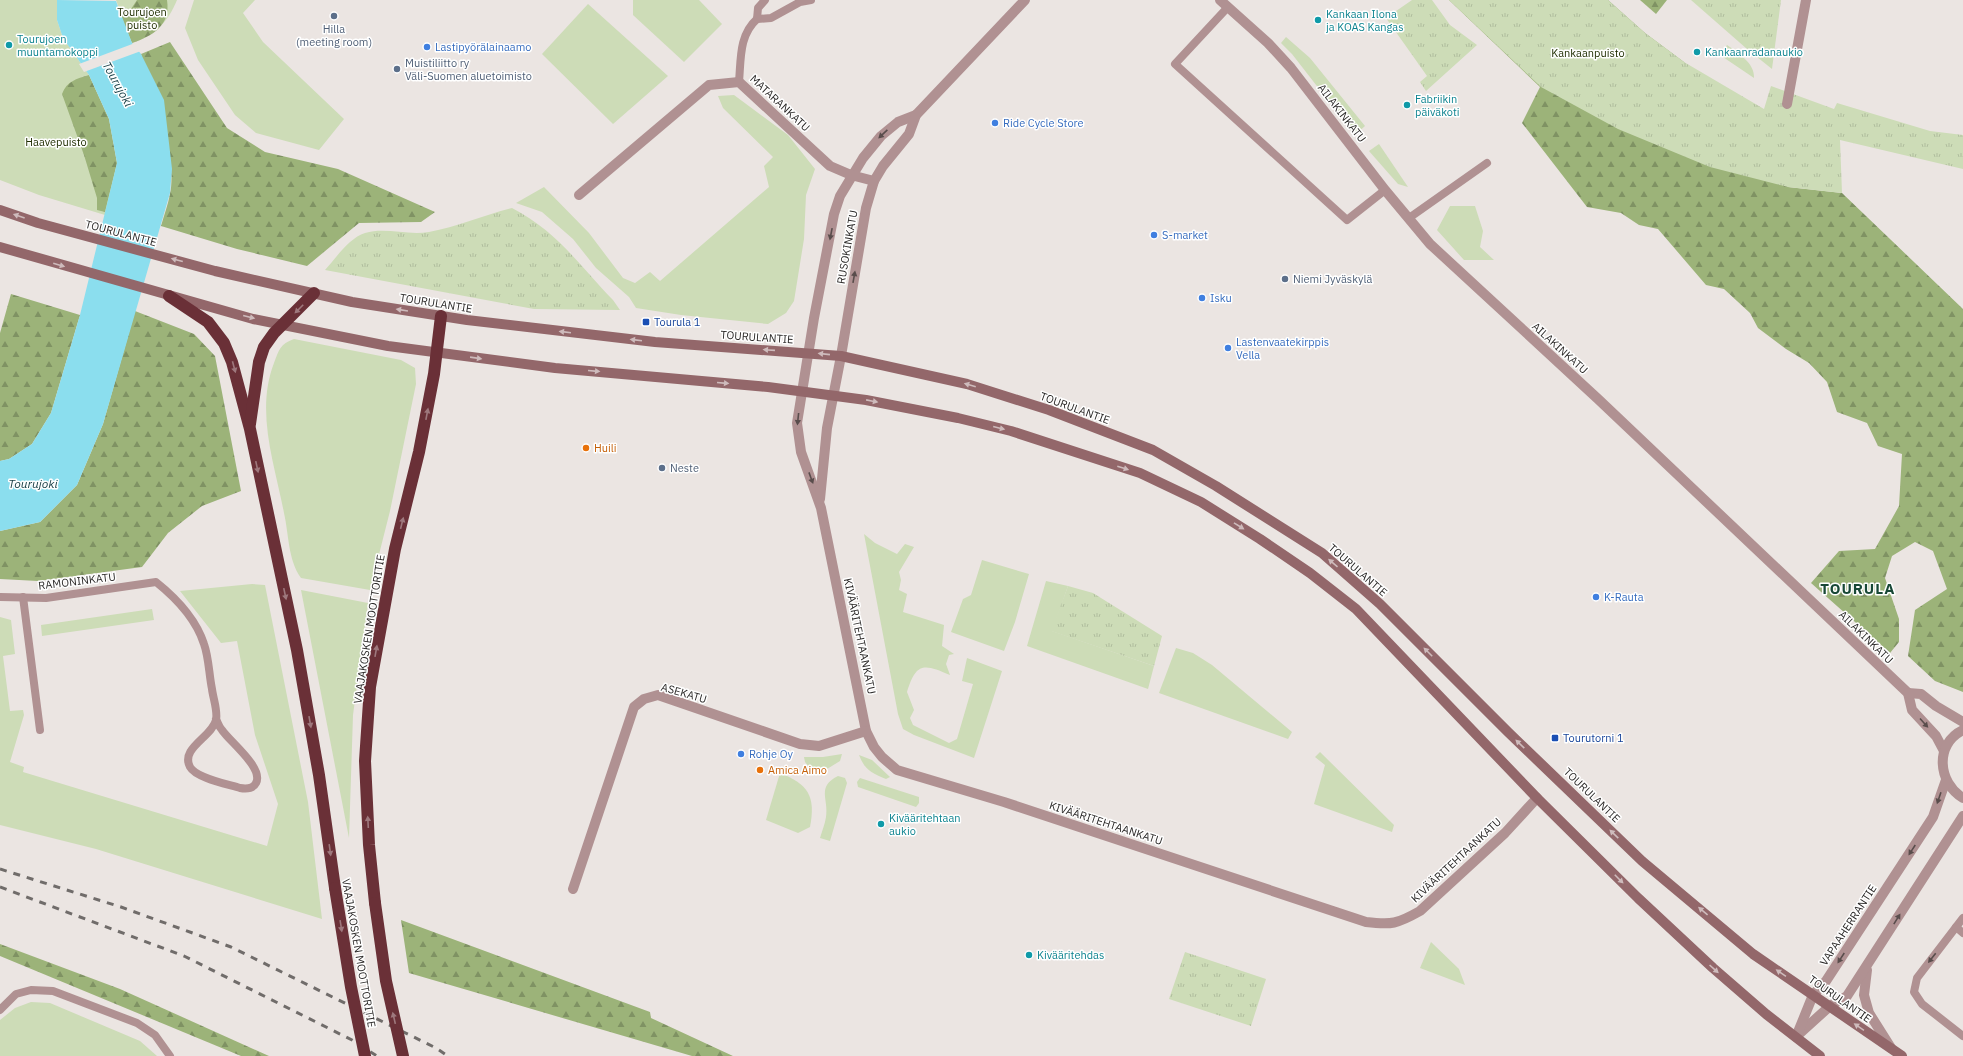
<svg xmlns="http://www.w3.org/2000/svg" width="1963" height="1056" viewBox="0 0 1963 1056" font-family="'IBM Plex Sans',sans-serif">
  <defs>
    <pattern id="forest-firs" width="22" height="20" patternUnits="userSpaceOnUse"><rect width="22" height="20" fill="#9cb379"/><path d="M5 1l3.5 6h-7zM16 11l3.5 6h-7z" fill="#7f9263"/></pattern>
    <pattern id="park-tufts" width="24" height="20" patternUnits="userSpaceOnUse"><rect width="24" height="20" fill="#cddcb7"/><path d="M3 7l-1-3M5 7V3M7 7l1-3M15 17l-1-3M17 17v-4M19 17l1-3" fill="none" stroke="#b0bd9d"/></pattern>
  </defs>
  <rect width="100%" height="100%" fill="#ebe5e2"/>
  <g fill="#cddcb7">
    <polygon points="0,0 57,0 57,20 63,38 89,75 117,163 105,215 39,195 0,180"/>
    <path d="M116,0H177C168,22 155,35 132,43Z"/>
    <polygon points="194,0 255,0 243,13 263,42 344,119 319,150 256,133 235,115 198,60 185,28"/>
    <polygon points="633,0 699,0 722,24 684,62 633,15"/>
    <polygon points="588,4 668,76 613,124 542,54"/>
    <polygon points="1286,37 1310,58 1365,126 1355,135 1292,54 1281,43"/>
    <path d="M1727,45C1738,53 1755,63 1754,78L1720,55Z"/>
    <polygon points="734,95 788,135 815,169 806,195 804,239 794,301 786,313 768,324 681,315 636,308 629,297 596,268 573,239 542,212 516,203 544,187 589,233 623,278 635,283 650,272 660,281 769,187 764,166 773,157 723,108 718,96"/>
    <polygon points="1379,144 1408,187 1398,184 1369,151"/>
    <polygon points="1450,206 1475,206 1483,231 1480,247 1494,260 1464,260 1437,230"/>
    <path d="M294,339L401,360L415,368L416,384L390,511L370,590L301,578C288,560 289,535 284,513C275,465 255,412 274,363C279,350 280,344 294,339Z"/>
    <path d="M864,534L875,543L897,554L905,544L914,547L899,572L901,580L899,590L907,594L903,612L944,625L942,646L954,654L949,655L946,664L950,675C923,663 916,663 907,692L914,710L910,718L913,725L949,743L957,739L973,684L962,681L967,658L1002,671L974,758L914,735L903,729L898,714Z"/>
    <polygon points="982,560 1029,574 1015,622 1004,651 951,632 963,599 971,595"/>
    <polygon points="1046,581 1068,586 1052,631 1154,666 1148,689 1027,646"/>
    <polygon points="252,584 265,585 308,802 322,919 96,849 0,825 0,617 11,620 15,654 3,656 10,711 23,710 24,715 10,762 24,767 23,772 267,846 278,804 255,735 237,641 221,643 180,591"/>
    <polygon points="301,590 368,603 353,715 349,838"/>
    <polygon points="152,609 154,620 42,636 41,625"/>
    <polygon points="1176,648 1193,653 1212,665 1292,732 1288,739 1159,693"/>
    <polygon points="1320,752 1394,825 1392,832 1314,804 1325,765 1315,757"/>
    <polygon points="842,754 840,761 827,769 809,767 805,762 804,757 823,757"/>
    <path d="M859,755L872,760L890,777L886,779C871,773 865,770 859,755Z"/>
    <path d="M780,773C808,784 816,796 810,827L798,833L766,820Z"/>
    <path d="M838,776L845,778L847,783L830,841L820,838C822,831 825,824 826,817C829,799 816,787 838,776Z"/>
    <polygon points="860,778 919,797 919,803 916,807 858,787 857,782"/>
    <polygon points="1431,942 1459,969 1465,985 1420,968"/>
    <polygon points="31,1002 50,1003 140,1041 157,1056 0,1056 0,1020 15,1008"/>
  </g>
  <g fill="url(#forest-firs)">
    <path d="M137,0H167C171,25 153,36 132,43L120,14L131,9Z"/>
    <polygon points="1449,0 1608,0 1645,33 1684,62 1788,187 1842,193 1963,309 1963,692 1935,681 1908,656 1915,610 1947,589 1933,551 1915,542 1892,556 1885,578 1899,619 1899,642 1890,653 1811,583 1839,551 1875,549 1899,506 1902,454 1878,446 1867,423 1837,412 1827,382 1809,363 1786,349 1758,328 1750,313 1724,289 1706,285 1658,229 1639,225 1621,213 1587,207 1522,123 1540,87"/>
    <polygon points="1640,0 1667,0 1656,14"/>
    <path d="M170,42L227,128L265,152L338,169L435,212L421,222L359,223L307,266L237,249L161,226C164,215 168,205 170,194C178,155 152,93 141,54Z"/>
    <path d="M89,75L109,119L117,163L105,212L97,210V198L84,155L62,94C67,81 76,79 89,75Z"/>
    <polygon points="11,294 80,315 51,413 32,444 9,459 0,461 0,333"/>
    <polygon points="135,311 194,334 215,356 241,491 202,506 168,533 142,567 38,581 0,579 0,531 40,522 77,485 103,424"/>
    <polygon points="401,920 650,1012 651,1018 733,1056 692,1056 409,973"/>
    <polygon points="0,944 120,989 269,1056 241,1056 0,956"/>
  </g>
  <g fill="url(#park-tufts)">
    <polygon points="1412,0 1432,0 1450,25 1477,45 1426,91 1420,82 1427,76 1386,18"/>
    <polygon points="1449,0 1608,0 1645,33 1684,62 1764,109 1771,86 1834,109 1837,103 1930,131 1963,135 1963,169 1840,140 1842,193 1788,187 1710,167 1618,129 1541,87"/>
    <polygon points="1691,0 1781,0 1772,69 1747,49"/>
    <path d="M512,208C558,232 578,264 613,300L620,310L534,309L325,270C336,258 349,238 365,233C386,227 408,236 429,232C457,227 484,215 512,208Z"/>
    <polygon points="1068,586 1093,593 1162,636 1154,666 1051,631"/>
    <polygon points="1185,952 1266,979 1251,1026 1169,999"/>
  </g>
  <polygon fill="#8bdeee" points="57,0 116,1 132,43 141,54 164,100 172,169 170,193 103,424 77,485 40,522 0,531 0,461 9,459 32,444 51,413 80,315 117,163 109,119 89,75 63,38 57,20"/>
  <polygon fill="#ebe5e2" points="135,43 141,51 84,72 79,64"/>
  <g fill="none" stroke-linecap="round" stroke-linejoin="round">
    <g stroke="#b09192" stroke-width="8">
      <polyline points="1228,7 1175,64 1347,220 1385,190"/>
      <polyline points="757,19 771,18 800,2 811,0"/>
      <path d="M739,82C741,59 739,35 757,19L758,8L765,0"/>
      <polyline points="1409,218 1487,163"/>
      <path d="M0,597L46,598L156,582C176,598 196,619 204,644C209,658 209,675 212,689C213,698 218,711 216,720C212,737 180,748 190,767C196,778 227,784 240,788C246,789 253,789 256,783C264,768 230,742 222,730C219,727 218,723 216,719"/>
      <polyline points="23,597 40,730"/>
      <polyline points="1963,918 1917,978 1914,992 1922,1004 1963,1036"/>
      <polyline points="1956,927 1963,933"/>
      <polyline points="0,1010 16,994 31,990 53,991 137,1023 155,1035 170,1056"/>
    </g>
    <g stroke="#b09192" stroke-width="10">
      <polyline points="1220,0 1268,43 1291,68 1385,190 1430,244 1598,399 1908,693 1912,710 1936,736 1944,751"/>
      <polyline points="1787,104 1806,0"/>
      <path d="M916,115L898,122L881,136L863,158L840,196L834,214L814,318L797,423L801,452L821,508L866,731L874,747L882,757L897,770L1004,802L1366,922C1392,925 1397,924 1420,911L1505,833L1537,798"/>
      <polyline points="579,195 709,85 739,82 830,166 851,175 874,181"/>
      <polyline points="820,499 827,428 841,356 866,208 874,181 883,166 909,134 916,115 1025,0"/>
      <polyline points="1908,693 1921,694 1936,706 1963,722"/>
      <polyline points="573,889 634,707 644,699 658,695 800,744 819,746 866,731"/>
    </g>
    <g stroke="#b09192" stroke-width="10">
      <path d="M1963,730C1934,744 1938,783 1963,798"/>
      <polyline points="1867,970 1864,995 1869,1013 1891,1048"/>
      <polyline points="1799,1034 1830,1006 1847,996 1963,816"/>
      <polyline points="1796,1037 1813,995 1826,981 1933,817 1946,780"/>
    </g>
    <g stroke="#93676a" stroke-width="10">
      <polyline points="0,210 38,223 215,271 352,302 467,320 655,342 841,356 967,384 1049,410 1153,450 1216,486 1322,553 1380,604 1508,732 1642,861 1753,954 1902,1056"/>
      <polyline points="0,247 253,319 388,346 555,368 768,387 866,400 958,418 1011,431 1140,473 1201,502 1260,539 1310,573 1356,609 1537,798 1638,898 1713,968 1766,1014 1820,1056"/>
    </g>
    <g stroke="#6a3037" stroke-width="12">
      <polyline points="169,296 208,322 224,343 232,362 250,429 297,650 319,775 335,888"/>
      <polyline points="250,424 259,362 264,347 274,333 314,293"/>
      <polyline points="375,903 369,845 365,761 370,687 395,549 419,452 434,374 441,316"/>
    </g>
    <g stroke="#706c6a" stroke-width="3" stroke-dasharray="7 7" stroke-linecap="butt">
      <polyline points="0,869 121,907 231,947 436,1048 448,1056"/>
      <polyline points="0,887 184,956 352,1040 377,1056"/>
    </g>
    <g stroke="#6a3037" stroke-width="12">
      <polyline points="335,888 351,987 365,1056"/>
      <polyline points="375,903 386,981 403,1056"/>
    </g>
  </g>
  <defs><path id="oneway-solid" d="M-6-.8H1V-3.2L6.5 0L1 3.2V.8H-6Z"/></defs>
  <g fill="#594d4c">
    <use href="#oneway-solid" transform="translate(883 134) rotate(137)"/>
    <use href="#oneway-solid" transform="translate(831 234) rotate(101)"/>
    <use href="#oneway-solid" transform="translate(854 277) rotate(-80)"/>
    <use href="#oneway-solid" transform="translate(798 419) rotate(96)"/>
    <use href="#oneway-solid" transform="translate(811 478) rotate(70)"/>
    <use href="#oneway-solid" transform="translate(1924 723) rotate(48)"/>
    <use href="#oneway-solid" transform="translate(1939 798) rotate(109)"/>
    <use href="#oneway-solid" transform="translate(1912 850) rotate(123)"/>
    <use href="#oneway-solid" transform="translate(1897 919) rotate(-58)"/>
    <use href="#oneway-solid" transform="translate(1841 958) rotate(123)"/>
    <use href="#oneway-solid" transform="translate(1932 958) rotate(128)"/>
  </g>
  <g fill="#cebbbc">
    <use href="#oneway-solid" transform="translate(19 216) rotate(-161)"/>
    <use href="#oneway-solid" transform="translate(177 260) rotate(-165)"/>
    <use href="#oneway-solid" transform="translate(59 265) rotate(16)"/>
    <use href="#oneway-solid" transform="translate(402 310) rotate(-171)"/>
    <use href="#oneway-solid" transform="translate(249 317) rotate(14)"/>
    <use href="#oneway-solid" transform="translate(565 332) rotate(-173)"/>
    <use href="#oneway-solid" transform="translate(636 340) rotate(-173)"/>
    <use href="#oneway-solid" transform="translate(769 350) rotate(-176)"/>
    <use href="#oneway-solid" transform="translate(824 354) rotate(-174)"/>
    <use href="#oneway-solid" transform="translate(476 358) rotate(8)"/>
    <use href="#oneway-solid" transform="translate(594 371) rotate(5)"/>
    <use href="#oneway-solid" transform="translate(723 383) rotate(5)"/>
    <use href="#oneway-solid" transform="translate(970 385) rotate(-164)"/>
    <use href="#oneway-solid" transform="translate(872 401) rotate(11)"/>
    <use href="#oneway-solid" transform="translate(999 428) rotate(14)"/>
    <use href="#oneway-solid" transform="translate(1123 468) rotate(18)"/>
    <use href="#oneway-solid" transform="translate(1239 526) rotate(32)"/>
    <use href="#oneway-solid" transform="translate(1333 563) rotate(-139)"/>
    <use href="#oneway-solid" transform="translate(1428 652) rotate(-135)"/>
    <use href="#oneway-solid" transform="translate(1520 744) rotate(-136)"/>
    <use href="#oneway-solid" transform="translate(1614 834) rotate(-136)"/>
    <use href="#oneway-solid" transform="translate(1619 879) rotate(45)"/>
    <use href="#oneway-solid" transform="translate(1703 911) rotate(-140)"/>
    <use href="#oneway-solid" transform="translate(1714 969) rotate(42)"/>
    <use href="#oneway-solid" transform="translate(1781 973) rotate(-146)"/>
    <use href="#oneway-solid" transform="translate(1859 1027) rotate(-146)"/>
  </g>
  <g fill="#9e787d">
    <use href="#oneway-solid" transform="translate(299 309) rotate(135)"/>
    <use href="#oneway-solid" transform="translate(234 367) rotate(75)"/>
    <use href="#oneway-solid" transform="translate(427 414) rotate(-79)"/>
    <use href="#oneway-solid" transform="translate(257 467) rotate(78)"/>
    <use href="#oneway-solid" transform="translate(402 523) rotate(-76)"/>
    <use href="#oneway-solid" transform="translate(285 594) rotate(78)"/>
    <use href="#oneway-solid" transform="translate(376 651) rotate(-80)"/>
    <use href="#oneway-solid" transform="translate(310 722) rotate(80)"/>
    <use href="#oneway-solid" transform="translate(368 822) rotate(-93)"/>
    <use href="#oneway-solid" transform="translate(330 850) rotate(82)"/>
    <use href="#oneway-solid" transform="translate(341 926) rotate(81)"/>
    <use href="#oneway-solid" transform="translate(394 1018) rotate(-103)"/>
  </g>
  <g fill="#5c6f8a" stroke="#fff" stroke-width="1.5">
    <circle cx="334" cy="16" r="4"/>
    <circle cx="397" cy="69" r="4"/>
    <circle cx="1285" cy="279" r="4"/>
    <circle cx="662" cy="468" r="4"/>
  </g>
  <g fill="#0f9aa8" stroke="#fff" stroke-width="1.5">
    <circle cx="1318" cy="20" r="4"/>
    <circle cx="9" cy="45" r="4"/>
    <circle cx="1697" cy="52" r="4"/>
    <circle cx="1407" cy="105" r="4"/>
    <circle cx="881" cy="824" r="4"/>
    <circle cx="1029" cy="955" r="4"/>
  </g>
  <g fill="#3f7fe0" stroke="#fff" stroke-width="1.5">
    <circle cx="427" cy="47" r="4"/>
    <circle cx="995" cy="123" r="4"/>
    <circle cx="1154" cy="235" r="4"/>
    <circle cx="1202" cy="298" r="4"/>
    <circle cx="1228" cy="348" r="4"/>
    <circle cx="1596" cy="597" r="4"/>
    <circle cx="741" cy="754" r="4"/>
  </g>
  <g fill="#1a4fb4" stroke="#fff" stroke-width="1.5">
    <rect x="642" y="318" width="8" height="8" rx="2"/>
    <rect x="1551" y="734" width="8" height="8" rx="2"/>
  </g>
  <g fill="#e8710a" stroke="#fff" stroke-width="1.5">
    <circle cx="586" cy="448" r="4"/>
    <circle cx="760" cy="770" r="4"/>
  </g>
  <g text-anchor="middle" dominant-baseline="central" stroke-width="3" stroke-linejoin="round" paint-order="stroke">
    <g font-size="11" fill="#212f03" stroke="#fff">
      <text x="142" y="12">Tourujoen<tspan x="142" dy="13">puisto</tspan></text>
      <text x="1588" y="53">Kankaanpuisto</text>
      <text x="56" y="142">Haavepuisto</text>
    </g>
    <g font-size="11" fill="#0d838f" stroke="#fff" text-anchor="start">
      <text x="1326" y="14">Kankaan Ilona<tspan x="1326" dy="13">ja KOAS Kangas</tspan></text>
      <text x="17" y="39">Tourujoen<tspan x="17" dy="13">muuntamokoppi</tspan></text>
      <text x="1705" y="52">Kankaanradanaukio</text>
      <text x="1415" y="99">Fabriikin<tspan x="1415" dy="13">päiväkoti</tspan></text>
      <text x="889" y="818">Kivääritehtaan<tspan x="889" dy="13">aukio</tspan></text>
      <text x="1037" y="955">Kivääritehdas</text>
    </g>
    <g font-size="11" fill="#4e5e75" stroke="#fff" text-anchor="start">
      <text x="334" y="29" text-anchor="middle">Hilla<tspan x="334" dy="13">(meeting room)</tspan></text>
      <text x="405" y="63">Muistiliitto ry<tspan x="405" dy="13">Väli-Suomen aluetoimisto</tspan></text>
      <text x="1293" y="279">Niemi Jyväskylä</text>
      <text x="670" y="468">Neste</text>
    </g>
    <g font-size="11" fill="#366cbe" stroke="#fff" text-anchor="start">
      <text x="435" y="47">Lastipyörälainaamo</text>
      <text x="1003" y="123">Ride Cycle Store</text>
      <text x="1162" y="235">S-market</text>
      <text x="1210" y="298">Isku</text>
      <text x="1236" y="342">Lastenvaatekirppis<tspan x="1236" dy="13">Vella</tspan></text>
      <text x="1604" y="597">K-Rauta</text>
      <text x="749" y="754">Rohje Oy</text>
    </g>
    <g font-size="11" fill="#2a2827" stroke="#fff">
      <text transform="translate(780 103) rotate(43)">MATARANKATU</text>
      <text transform="translate(1342 113) rotate(52)">AILAKINKATU</text>
      <text transform="translate(121 233) rotate(15)">TOURULANTIE</text>
      <text transform="translate(847 247) rotate(-80)">RUSOKINKATU</text>
      <text transform="translate(436 303) rotate(9)">TOURULANTIE</text>
      <text transform="translate(757 337) rotate(4)">TOURULANTIE</text>
      <text transform="translate(1560 348) rotate(42)">AILAKINKATU</text>
      <text transform="translate(1075 408) rotate(20)">TOURULANTIE</text>
      <text transform="translate(1358 570) rotate(41)">TOURULANTIE</text>
      <text transform="translate(77 581) rotate(-7)">RAMONINKATU</text>
      <text transform="translate(369 629) rotate(-81)">VAAJAKOSKEN MOOTTORITIE</text>
      <text transform="translate(860 636) rotate(78)">KIVÄÄRITEHTAANKATU</text>
      <text transform="translate(1866 637) rotate(44)">AILAKINKATU</text>
      <text transform="translate(684 693) rotate(16)">ASEKATU</text>
      <text transform="translate(1592 795) rotate(44)">TOURULANTIE</text>
      <text transform="translate(1106 823) rotate(18)">KIVÄÄRITEHTAANKATU</text>
      <text transform="translate(1456 860) rotate(-43)">KIVÄÄRITEHTAANKATU</text>
      <text transform="translate(1848 925) rotate(-57)">VAPAAHERRANTIE</text>
      <text transform="translate(359 953) rotate(80)">VAAJAKOSKEN MOOTTORITIE</text>
      <text transform="translate(1840 999) rotate(35)">TOURULANTIE</text>
    </g>
    <g font-size="11" fill="#164399" stroke="#fff" text-anchor="start">
      <text x="654" y="322">Tourula 1</text>
      <text x="1563" y="738">Tourutorni 1</text>
    </g>
    <g font-size="11" fill="#c56008" stroke="#fff" text-anchor="start">
      <text x="594" y="448">Huili</text>
      <text x="768" y="770">Amica Aimo</text>
    </g>
    <g font-size="12" font-style="italic" fill="#1b4249" stroke="#fff">
      <text transform="translate(118 84) rotate(61)">Tourujoki</text>
      <text x="33" y="483">Tourujoki</text>
    </g>
    <g font-size="15" font-weight="bold" letter-spacing="1" fill="#184836" stroke="#fff">
      <text x="1858" y="588">TOURULA</text>
    </g>
  </g>
</svg>
